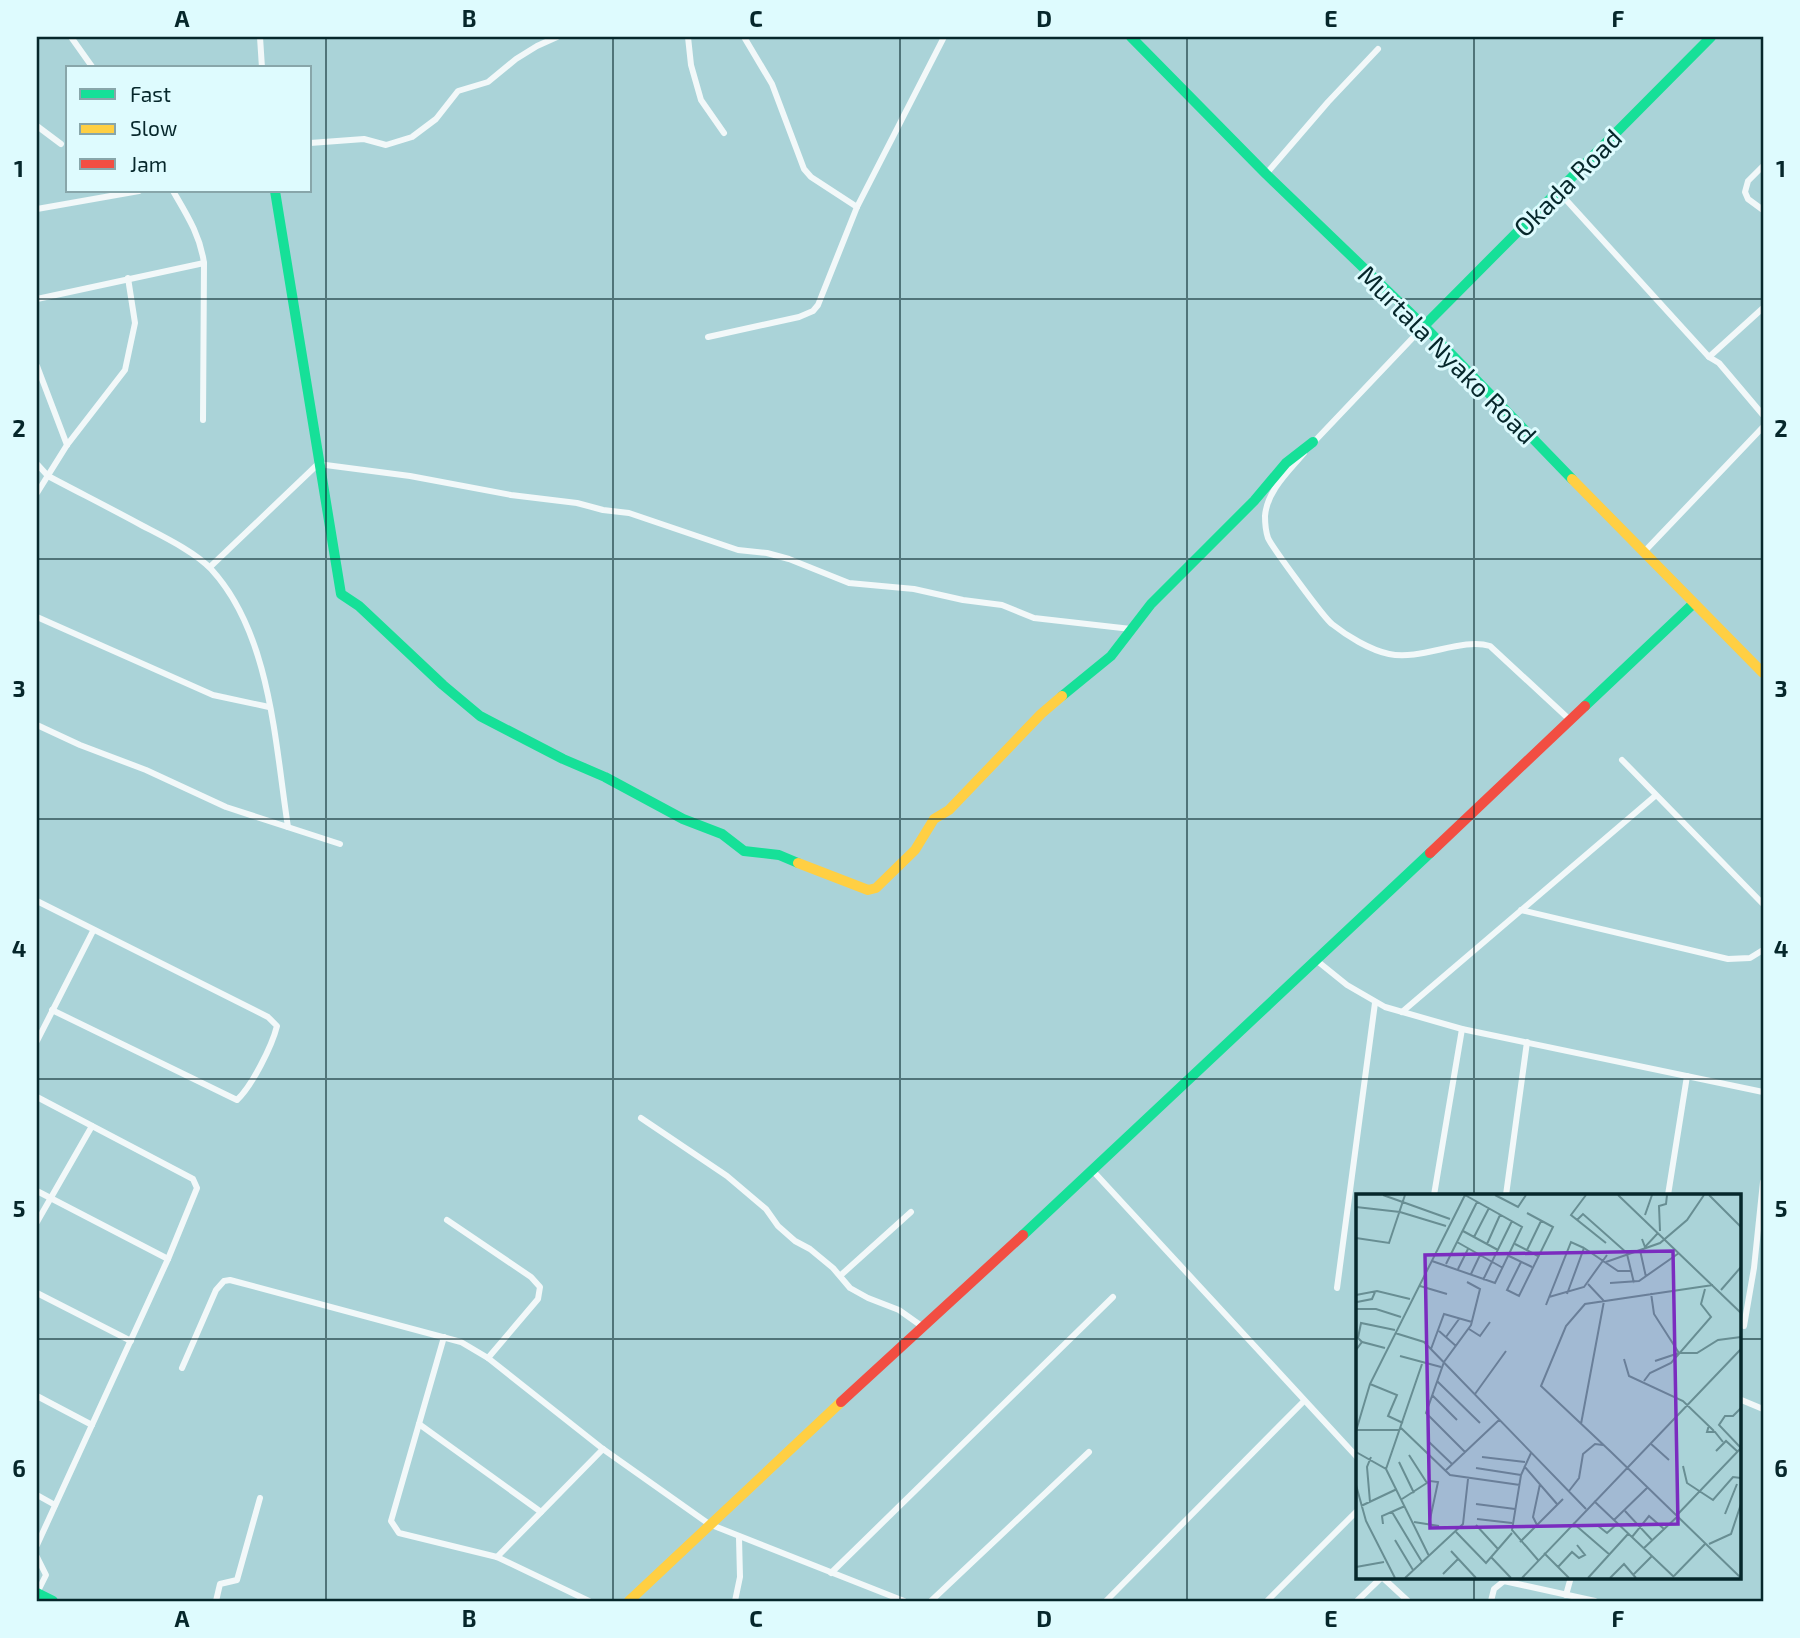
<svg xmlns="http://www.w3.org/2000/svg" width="1800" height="1638" viewBox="0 0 1800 1638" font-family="'Exo 2',sans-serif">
  <rect width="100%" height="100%" fill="#aad3d8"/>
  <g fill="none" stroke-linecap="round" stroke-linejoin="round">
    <g stroke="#f2f8f9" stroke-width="6">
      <polyline points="71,37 93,68"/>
      <polyline points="260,37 262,68"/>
      <polyline points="688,37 691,65 701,100 724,133"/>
      <polyline points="744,37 772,84 804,169 811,177 857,207"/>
      <polyline points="37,126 61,144"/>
      <polyline points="310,143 364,139 386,145 412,137 436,119 458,91 488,82 516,59 537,46 557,37"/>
      <polyline points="1763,166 1748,181 1745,192 1748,199 1763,210"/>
      <polyline points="1266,174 1328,102 1378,49"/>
      <path d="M173,191C187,215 200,235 204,263L203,420"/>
      <polyline points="1558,191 1709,357 1719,363 1763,415"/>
      <polyline points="37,209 139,191"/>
      <polyline points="37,299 204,263"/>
      <polyline points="708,337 799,317 813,311 818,305 857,207 944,37"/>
      <polyline points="1709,357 1763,308"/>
      <polyline points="37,366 67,445"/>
      <polyline points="1311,445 1424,326"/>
      <path d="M1304,453C1288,472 1267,491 1265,516C1265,522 1266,532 1268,538C1272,547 1324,618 1332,624C1347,636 1370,650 1389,654C1421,661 1462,637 1490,646L1570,720"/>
      <path d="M37,464L48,476C80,493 112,509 143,526C164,537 195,552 211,569C271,634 275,744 288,827"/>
      <polyline points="37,493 67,445 125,370 135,323 128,278"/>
      <polyline points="1643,553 1763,427"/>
      <polyline points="210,567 318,464 410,476 511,495 577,503 603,510 629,513 738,550 767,553 789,559 849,583 914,589 963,600 1002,605 1034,618 1131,629"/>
      <polyline points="37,617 213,695 269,707"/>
      <polyline points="37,725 80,745 146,770 226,807 340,844"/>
      <polyline points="1622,760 1763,904"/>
      <path d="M37,901L268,1017L277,1026C272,1046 252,1086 237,1100L52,1010"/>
      <polyline points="1521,910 1728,959 1750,958 1763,950"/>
      <polyline points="1316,960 1347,985 1385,1007 1462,1029 1763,1092"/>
      <polyline points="1402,1012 1655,796"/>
      <polyline points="37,1041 93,931"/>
      <polyline points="37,1097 193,1179 197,1188 168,1259 37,1545"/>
      <polyline points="641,1118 727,1176 766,1209 778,1226 795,1241 810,1249 833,1268 850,1288 868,1298 899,1310 923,1327"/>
      <polyline points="1093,1171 1357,1457"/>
      <polyline points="37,1191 168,1259"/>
      <polyline points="1434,1195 1462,1029"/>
      <polyline points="1506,1195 1527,1042"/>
      <polyline points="1668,1195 1687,1076"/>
      <polyline points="447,1220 531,1277 540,1287 538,1299 488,1358"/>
      <polyline points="37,1222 92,1126"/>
      <polyline points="841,1275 911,1212"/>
      <polyline points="1337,1288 1375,1003"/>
      <polyline points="37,1293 131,1341"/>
      <polyline points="1744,1326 1754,1268 1763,1182"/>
      <polyline points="444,1337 391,1521 399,1533 497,1557 589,1601"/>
      <polyline points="182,1368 216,1290 224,1281 230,1280 461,1342 488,1358 603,1449 709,1524 904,1601"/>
      <polyline points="37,1396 92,1425"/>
      <polyline points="1739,1399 1763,1409"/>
      <polyline points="419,1424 541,1512"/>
      <polyline points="37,1495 55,1505"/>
      <polyline points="37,1557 46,1575 37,1593"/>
      <polyline points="497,1557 603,1449"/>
      <polyline points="831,1573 1113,1297"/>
      <polyline points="1566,1595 1571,1577"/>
      <polyline points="216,1601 220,1584 237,1580 260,1498"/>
      <polyline points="735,1601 740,1577 739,1538"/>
      <polyline points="931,1601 1089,1452"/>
      <polyline points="1106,1601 1304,1401"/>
      <polyline points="1267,1601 1357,1511"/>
      <polyline points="1357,1601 1382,1577 1408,1601"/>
      <polyline points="1491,1601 1494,1589 1504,1581 1595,1601"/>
    </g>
    <g stroke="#16e098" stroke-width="10">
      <polyline points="1131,37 1266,174 1424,326 1572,479"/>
      <polyline points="275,191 341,594 359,606 443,685 480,716 563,759 605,777 683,819 722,834 744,851 779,855 798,863"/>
      <polyline points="1424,326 1711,37"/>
      <polyline points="1062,696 1111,656 1151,604 1254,501 1286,463 1313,442"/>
      <polyline points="1585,706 1693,604"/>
      <polyline points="1023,1235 1430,853"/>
      <polyline points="37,1593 53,1601"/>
    </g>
    <g stroke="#ffcf43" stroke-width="10">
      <polyline points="1572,479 1763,673"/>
      <polyline points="798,863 868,890 876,888 915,850 934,819 949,810 1041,714 1062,696"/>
      <polyline points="629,1601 841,1402"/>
    </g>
    <g stroke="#f24e42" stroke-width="10">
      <polyline points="1430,853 1585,706"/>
      <polyline points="841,1402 1023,1235"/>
    </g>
  </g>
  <path fill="none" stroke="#06272b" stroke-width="2" stroke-opacity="0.55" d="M326,37V1601M613,37V1601M900,37V1601M1187,37V1601M1474,37V1195M37,299H1763M37,559H1763M37,819H1763M37,1079H1763M37,1339H1357M1739,1339H1763M1474,1577V1601"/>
  <g text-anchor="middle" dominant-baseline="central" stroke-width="6" stroke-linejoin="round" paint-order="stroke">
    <g font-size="26" fill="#06272b" stroke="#defbfe">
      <text transform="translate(1567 182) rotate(-45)">Okada Road</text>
      <text transform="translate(1448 354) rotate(45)">Murtala Nyako Road</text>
    </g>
  </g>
  <g transform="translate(1356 1194)">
    <rect width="385" height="385" fill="#aad3d8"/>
    <path fill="none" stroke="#688e93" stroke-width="2" d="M27,1L94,25M139,1L162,13L170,1M230,1L215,21L250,49M262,1L385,119M353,1L385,33M0,13L44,18L90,32M289,21L296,1M221,26L227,20L272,60M107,37L142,56M304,37L303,12L310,10L311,1M118,43L133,14M0,44L33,49L49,1M286,45L289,53L302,39M101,48L147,74M131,50L144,21M159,50L182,62M171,56L185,27M284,56L290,83M271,60L278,89M153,62L176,73M76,67L139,89L166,33L109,1M165,68L151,96L163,102L197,33L171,19M250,68L304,49L331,26L348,1M90,70L121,8M102,75L112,55M115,80L124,61M127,86L156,27M254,89L283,87L323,59M64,92L91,100M365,96L385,73M295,99L298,120L323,159M211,100L228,54L262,77H276M0,101L21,97L54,105M193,103L228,93L251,61M1,108L16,105L19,98M190,111L215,48L228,54M0,115H20L45,123M113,135L124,142L134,128M83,137L100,152M39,139L68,148L230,315M90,143L103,125M6,148L2,144L5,129L39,136M75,155L88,120L116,128M0,156L6,148L29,154M323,159H341L362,146L385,143M44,162L85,173M268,165L273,182L327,207L358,237M299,167L323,159M81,187L124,229M288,187L294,179L315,169L355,123L345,110L349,95M14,190L41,201L32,222L47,229M119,200L150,157M76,201L101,226M225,230L248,107L232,90M353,231L351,238H359L367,248M45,234L94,281L164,291M1,236H44M0,237L14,190L109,1M73,248L96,270M294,249L313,266M253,256L385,384M254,257L185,192L210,132L229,110L357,91M360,257L370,247L382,258M0,258L30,275L73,362M109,258L70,219L88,168L115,131L124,95L111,88M175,259L165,281L156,336L182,366M53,261L71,289M126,263L169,268M43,268L58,299M168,272L201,310M327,272L331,289L357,306L377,283L385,284M120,274L165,281M30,275L66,170M89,277L143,226M0,291L10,327L39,384M213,297L223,284L227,260L239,250L247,251M46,305L74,287L82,288L73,330M238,307L318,383M14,308L11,273L15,263M120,310L159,315M5,312L41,295M269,317L296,346M36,318L66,368M369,320L381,290M321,321L385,254L363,231L369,222H377L385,214M121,325L156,329M258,326L292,293M58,328L83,332M217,329L254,361M27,330L26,322L49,312M120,331L142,355M181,331L177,323L184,290M241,331L251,339L262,329M100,338L130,369L156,339M276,343L293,322L308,335M39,346L57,376M164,348L207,305M353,350L375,340L385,310M288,354L322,322M95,357L120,384M188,359L213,384M135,363L155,384M0,373L28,368M202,373L216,358L223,364L229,361L221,351M87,380L102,365M278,380L296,362M318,382L350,349M49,384L107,330L112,285M166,384L385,155M232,384L272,340M254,384L268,370L280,384"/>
    <path fill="#7b2cbf" fill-opacity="0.15" stroke="#7b2cbf" stroke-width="3.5" d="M317,57L322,330L74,334L69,61Z"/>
    <rect width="385" height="385" fill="none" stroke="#06272b" stroke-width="3.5"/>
  </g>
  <rect width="1800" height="1638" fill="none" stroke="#defbfe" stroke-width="77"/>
  <rect x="66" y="66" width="245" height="126" fill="#defbfe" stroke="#88a6aa" stroke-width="2"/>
  <rect x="80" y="89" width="35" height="10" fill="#16e098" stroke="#88a6aa" stroke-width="2"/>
  <text x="130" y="102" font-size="21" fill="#06272b">Fast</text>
  <rect x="80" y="124" width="35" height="10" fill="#ffcf43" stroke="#88a6aa" stroke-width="2"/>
  <text x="130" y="136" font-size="21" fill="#06272b">Slow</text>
  <rect x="80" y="159" width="35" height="10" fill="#f24e42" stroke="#88a6aa" stroke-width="2"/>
  <text x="130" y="172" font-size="21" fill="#06272b">Jam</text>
  <rect x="38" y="38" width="1724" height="1562" fill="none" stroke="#06272b" stroke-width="2.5"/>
  <g font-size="23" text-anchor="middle" font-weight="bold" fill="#06272b">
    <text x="182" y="27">A</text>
    <text x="469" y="27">B</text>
    <text x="756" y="27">C</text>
    <text x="1044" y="27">D</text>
    <text x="1331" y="27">E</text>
    <text x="1618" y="27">F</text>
    <text x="19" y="177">1</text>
    <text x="1781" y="177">1</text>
    <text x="19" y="437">2</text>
    <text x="1781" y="437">2</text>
    <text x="19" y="697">3</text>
    <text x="1781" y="697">3</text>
    <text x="19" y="957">4</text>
    <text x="1781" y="957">4</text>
    <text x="19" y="1217">5</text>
    <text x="1781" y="1217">5</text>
    <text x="19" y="1477">6</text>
    <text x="1781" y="1477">6</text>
    <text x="182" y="1627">A</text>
    <text x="469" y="1627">B</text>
    <text x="756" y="1627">C</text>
    <text x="1044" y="1627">D</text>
    <text x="1331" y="1627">E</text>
    <text x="1618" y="1627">F</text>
  </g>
</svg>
